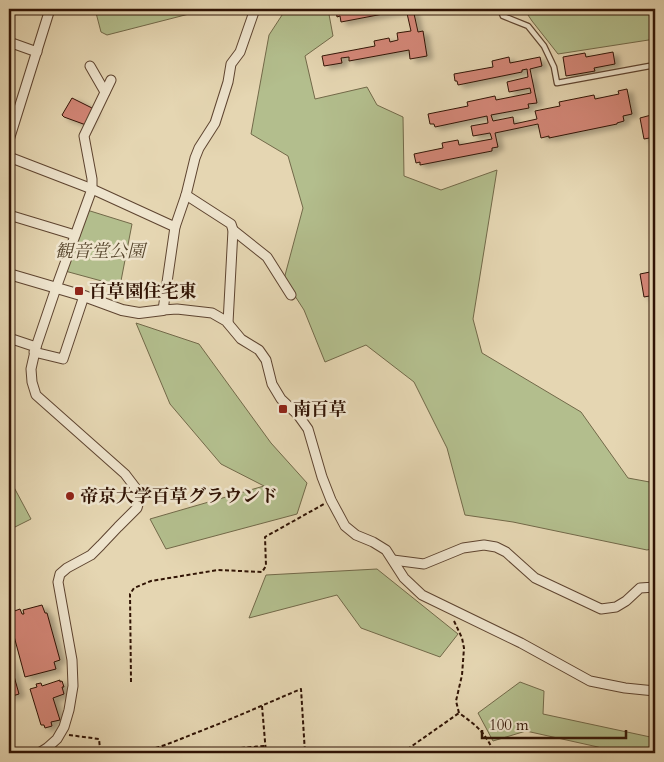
<svg xmlns="http://www.w3.org/2000/svg" width="664" height="762" viewBox="0 0 664 762" font-family="Cardo,'Noto Serif JP',serif">
  <defs>
    <filter id="shadow"><feDropShadow dx="5.5" dy="3" stdDeviation="2.5" flood-color="#0004"/></filter>
  </defs>
  <rect width="100%" height="100%" fill="#e5d6b2"/>
  <filter id="stains"><feTurbulence type="fractalNoise" baseFrequency=".004" numOctaves="4"/><feColorMatrix values="0 0 0 0 .2 0 0 0 0 .09 0 0 0 0 .02 0 0 0 .5 -.17"/></filter>
  <radialGradient id="worn" r=".72"><stop offset=".6" stop-color="#630" stop-opacity="0"/><stop offset="1" stop-color="#630" stop-opacity=".3"/></radialGradient>
  <g fill="#b3be8d" stroke="#726949">
    <polygon points="95,9 187,9 189,14 107,35 101,32"/>
    <polygon points="286,9 328,9 333,36 305,56 315,99 367,87 377,105 403,117 404,176 441,190 497,170 473,319 482,353 581,412 628,478 655,483 655,548 647,550 513,522 465,515 447,448 414,382 366,345 325,362 304,310 284,279 303,208 288,156 251,134 269,35"/>
    <polygon points="524,9 655,9 655,39 558,54 532,21"/>
    <polygon points="87,210 132,224 120,286 65,271"/>
    <polygon points="136,323 199,344 271,443 307,483 297,514 166,549 150,519 264,486 221,464 170,404"/>
    <polygon points="9,478 31,519 9,530"/>
    <polygon points="377,569 458,634 440,657 361,628 337,595 249,618 266,575"/>
    <polygon points="520,682 544,691 543,714 655,738 655,753 612,753 598,747 526,731 493,741 478,713"/>
  </g>
  <g fill="#d48778" stroke="#311405" filter="url(#shadow)">
    <polygon points="336,9 403,9 404,10 341,22 340,16 337,17"/>
    <polygon points="406,9 413,9 418,32 423,31 427,56 410,59 409,50 349,61 349,57 341,58 342,63 324,66 322,56 375,46 374,41 389,38 390,42 398,40 397,33 411,31"/>
    <polygon points="613,52 615,64 594,68 595,71 566,76 563,57 585,53 586,57"/>
    <polygon points="509,57 510,63 540,57 542,66 530,69 537,103 528,104 529,108 491,115 493,121 513,117 514,124 537,119 535,111 560,106 559,102 594,95 595,99 619,94 618,91 627,89 632,114 623,116 624,121 617,123 617,124 549,138 549,136 541,138 538,124 495,133 498,147 492,148 492,151 420,165 420,162 416,163 414,154 443,148 442,143 458,140 459,145 492,139 490,133 473,136 471,126 488,123 487,116 435,127 434,124 430,124 428,114 468,106 467,102 495,96 496,100 531,93 530,88 509,92 507,82 528,77 527,69 522,70 522,72 458,85 457,81 455,81 454,74 493,67 492,61"/>
    <polygon points="72,98 94,109 86,125 64,117 62,115"/>
    <polygon points="655,114 655,137 644,139 640,118"/>
    <polygon points="655,271 655,295 644,297 640,274"/>
    <polygon points="42,605 45,613 47,613 60,660 54,662 56,669 25,677 11,625 9,613 20,609 22,614 24,614 23,610"/>
    <polygon points="9,658 19,694 9,697"/>
    <polygon points="60,680 60,682 62,681 64,687 62,687 64,694 53,698 60,720 51,722 52,726 45,728 44,725 41,725 30,689 37,687 36,684 41,683 42,686"/>
  </g>
  <g fill="none" stroke-linecap="round" stroke-linejoin="round">
    <g stroke="#5e4430" stroke-width="7">
      <polyline id="service" points="500,9 503,16 528,26 544,46 554,67 557,83 655,65"/>
    </g>
    <g stroke="#5e4430" stroke-width="11">
      <g id="minor">
        <polyline points="255,9 240,52 231,64 228,82 215,123 199,148 195,158 186,195 175,227 163,310 177,309 212,313 226,321 241,339 259,350 266,360 272,384 281,399 298,415 308,429 322,477 331,500 345,526 356,535 373,542 386,550 404,578 422,595 521,643 590,681 625,688 655,691"/>
        <polyline points="9,42 37,52"/>
        <polyline points="90,66 105,92"/>
        <polyline points="9,140 50,9"/>
        <polyline points="9,157 92,189 175,227"/>
        <polyline points="186,195 231,224 233,230 228,323"/>
        <polyline points="9,215 75,235"/>
        <polyline points="233,230 267,257 291,295"/>
        <polyline points="9,338 36,347"/>
        <polyline points="34,352 63,359 84,296"/>
        <polyline points="393,560 424,564 463,548 484,545 496,547 506,552 535,578 601,609 616,607 626,601 640,588 655,587"/>
        <polyline points="39,753 47,748 57,739 64,727 69,710 73,686 72,660 58,582 60,574 67,568 91,555 101,545 118,527 137,508 139,501 138,491 125,474 36,395 32,382 31,369 36,347 56,288 92,189 92,179 84,136 111,80"/>
      </g>
    </g>
    <g stroke="#5e4430" stroke-width="12">
      <polyline id="tertiary" points="9,274 84,296 122,310 139,313 163,310"/>
    </g>
    <g stroke="#311405" stroke-width="2" stroke-dasharray="4 2.5" stroke-linecap="butt">
      <path d="M454,621L462,638L464,648L462,675L456,701L459,713C476,725 486,733 494,753"/>
      <polyline points="131,682 130,594 134,588 151,581 218,570 262,572 266,566 265,537 324,504"/>
      <polyline points="262,706 266,753"/>
      <polyline points="69,735 99,739 100,749 108,752 125,753"/>
      <polyline points="202,751 265,746"/>
      <path d="M130,753C153,751 173,742 193,734C230,720 265,704 301,689L305,753"/>
      <polyline points="402,753 459,713"/>
    </g>
    <use href="#service" stroke="#eee4cd" stroke-width="4.5"/>
    <use href="#minor" stroke="#eee4cd" stroke-width="9"/>
    <use href="#tertiary" stroke="#eee4cd" stroke-width="10"/>
  </g>
  <g fill="#8f2418" stroke="#eee4cd" stroke-width="2">
    <rect x="74" y="286" width="10" height="10" rx="2.5"/>
    <rect x="278" y="404" width="10" height="10" rx="2.5"/>
    <circle cx="70" cy="496" r="5"/>
  </g>
  <g text-anchor="middle" dominant-baseline="central" stroke-width="5" stroke-linejoin="round" paint-order="stroke">
    <g font-size="18" font-style="italic" fill="#58472e" stroke="#eee4cd">
      <text x="100" y="251">観音堂公園</text>
    </g>
    <g font-size="18" font-weight="bold" fill="#311405" stroke="#eee4cd" text-anchor="start">
      <text x="89" y="291">百草園住宅東</text>
      <text x="293" y="409">南百草</text>
      <text x="80" y="496">帝京大学百草グラウンド</text>
    </g>
  </g>
  <rect width="664" height="762" fill="none" stroke="#e5d6b2" stroke-width="30"/>
  <rect x="10" y="10" width="644" height="742" fill="none" stroke="#311405" stroke-width="2.5"/>
  <rect x="15" y="15" width="634" height="732" fill="none" stroke="#311405"/>
  <path d="M482 730v8h144v-8" fill="none" stroke="#311405" stroke-width="2.5"/>
  <text x="489" y="730" font-size="15" fill="#311405" stroke="#eee4cd" stroke-width="4" paint-order="stroke">100 m</text>
  <rect width="100%" height="100%" filter="url(#stains)"/>
  <rect width="100%" height="100%" fill="url(#worn)"/>
</svg>
